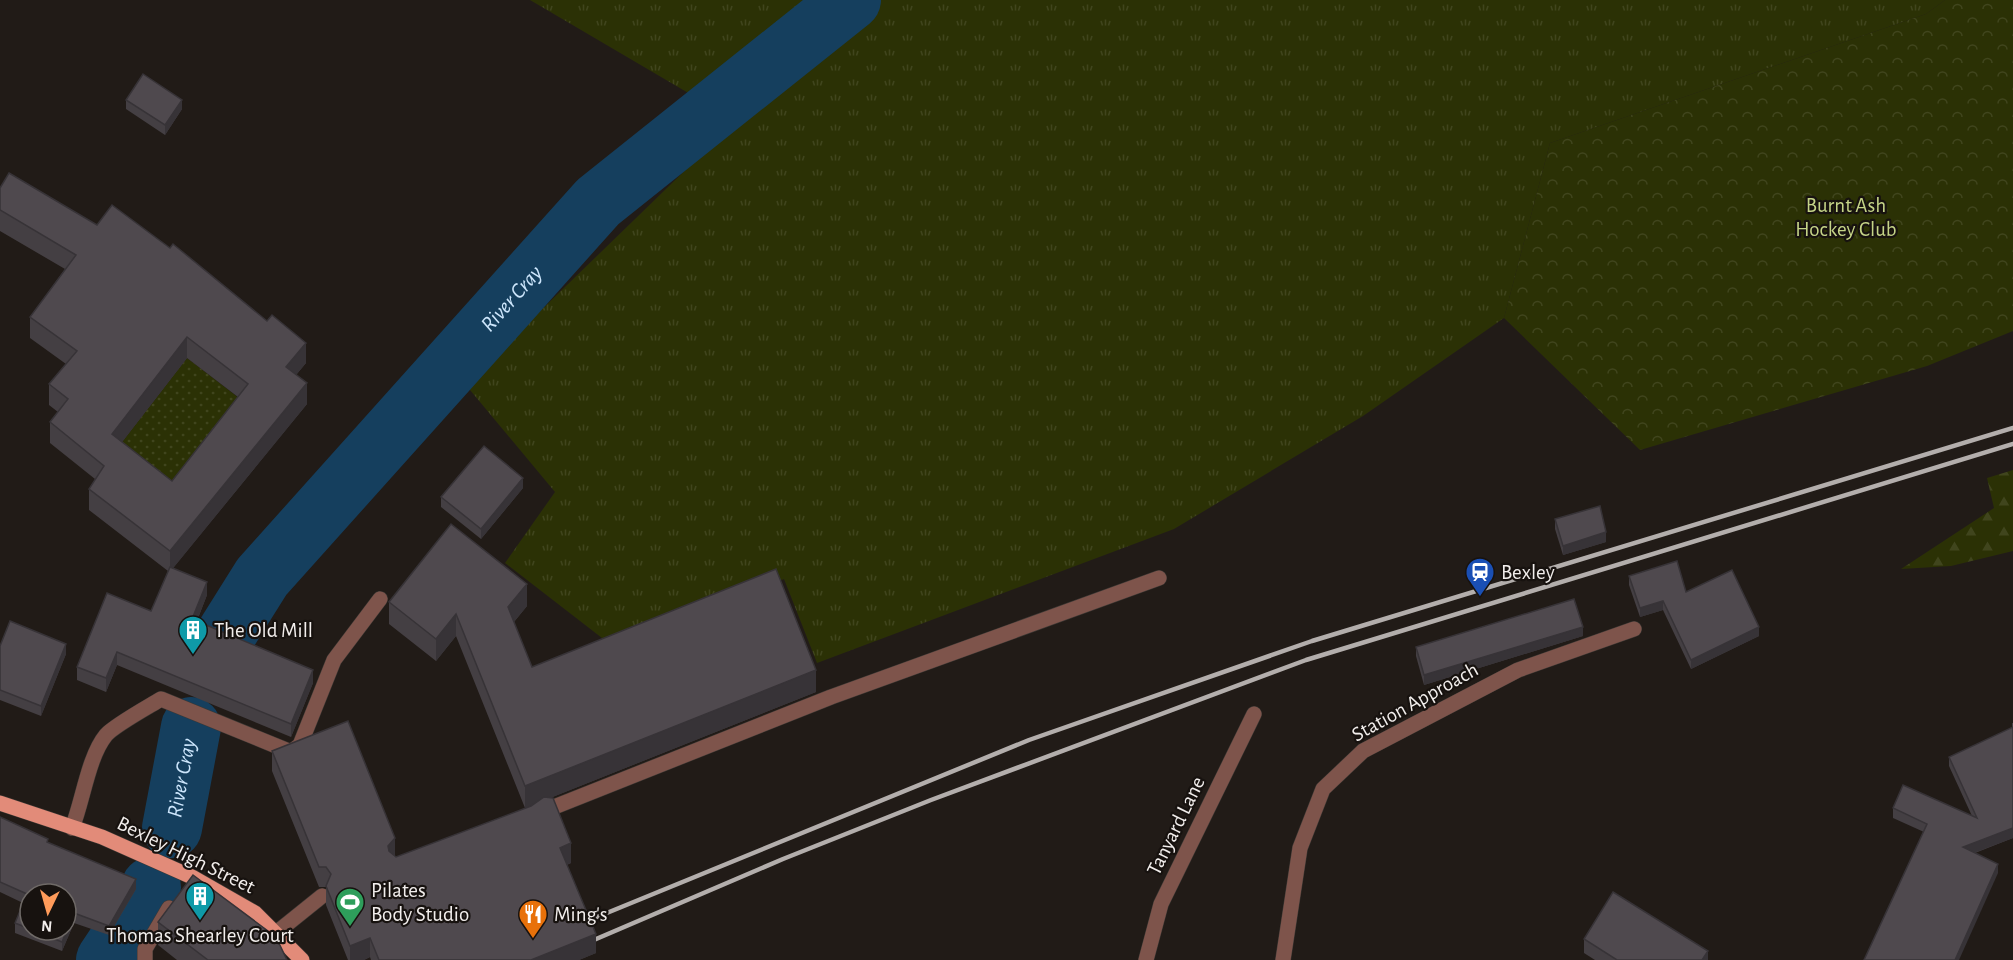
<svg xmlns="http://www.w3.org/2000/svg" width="2013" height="960" viewBox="0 0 2013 960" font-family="'Alegreya Sans',sans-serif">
  <defs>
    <pattern id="grass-tufts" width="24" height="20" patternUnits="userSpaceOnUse" patternTransform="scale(1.5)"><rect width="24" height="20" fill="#2b3105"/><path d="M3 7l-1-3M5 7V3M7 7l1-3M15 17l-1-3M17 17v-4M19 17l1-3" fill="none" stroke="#40451d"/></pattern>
    <pattern id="forest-firs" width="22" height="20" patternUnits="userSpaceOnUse" patternTransform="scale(1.5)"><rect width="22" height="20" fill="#2b3105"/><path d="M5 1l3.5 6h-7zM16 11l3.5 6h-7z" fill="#40451d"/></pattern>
    <pattern id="park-crowns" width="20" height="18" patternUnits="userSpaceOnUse" patternTransform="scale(1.5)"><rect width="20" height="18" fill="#2b3105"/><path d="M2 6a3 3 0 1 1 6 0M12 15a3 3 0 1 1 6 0" fill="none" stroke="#40451d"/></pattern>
    <pattern id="garden-dots" width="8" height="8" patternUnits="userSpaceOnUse" patternTransform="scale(1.5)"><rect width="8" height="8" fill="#2b3105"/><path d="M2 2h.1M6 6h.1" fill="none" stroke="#40451d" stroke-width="1.8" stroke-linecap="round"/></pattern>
  </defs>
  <rect width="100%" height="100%" fill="#211b17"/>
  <polygon fill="url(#grass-tufts)" points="530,0 1945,0 1926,14 1550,143 1504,318 1363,416 1174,529 817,663 784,579 633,638 602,638 505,563 555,492 465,384 736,121"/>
  <polygon fill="url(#forest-firs)" points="2013,470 2013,551 1951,566 1901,569 1994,508 1987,478"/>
  <polygon fill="url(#park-crowns)" points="1945,0 2013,0 2013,331 1927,366 1640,450 1504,318 1550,143 1926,14"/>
  <polygon fill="url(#garden-dots)" points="187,358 248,405 172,502 112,455"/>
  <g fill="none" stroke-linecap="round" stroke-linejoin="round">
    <g stroke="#153f5e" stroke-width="60">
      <path id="s1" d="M220,644L262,577L598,202L851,0"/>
      <path id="s2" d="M172,828L191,727"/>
      <polyline points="106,960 144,903 151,887"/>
    </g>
    <g stroke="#3e3935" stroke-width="16">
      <g id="minor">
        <polyline points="549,809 831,697 1159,578"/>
        <path d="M72,828C83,801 88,757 106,735C115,725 148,707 161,699L291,752L300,745L334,660L380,599"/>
        <polyline points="276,933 322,896"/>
        <polyline points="145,960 145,949 169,908"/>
        <polyline points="1146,960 1161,904 1254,714"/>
        <polyline points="1283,960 1300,848 1323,789 1363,751 1518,670 1634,629"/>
      </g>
    </g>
    <g stroke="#3e3935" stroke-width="16">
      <polyline id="major" points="0,803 102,837 192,877 255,913 302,960"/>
    </g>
    <use href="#minor" stroke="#7e544b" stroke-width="15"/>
    <use href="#major" stroke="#e28b79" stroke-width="15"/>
    <g stroke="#b3aeac" stroke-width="4.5">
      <polyline points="575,926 1029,740 1312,641 2013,428"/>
      <polyline points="547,960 783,859 931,800 1306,660 2013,444"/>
    </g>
  </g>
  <g fill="#443f43" fill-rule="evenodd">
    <polygon points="126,100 182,109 165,135 126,109"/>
    <path d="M0,188L306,363L296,375L307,404L173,568L207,595L197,621L313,683L291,737L117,665L106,692L77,680V667L151,611L168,571L89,510V489L95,479L50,443V422L58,412L49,405V384L66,364L30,338V317L65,269L0,231ZM187,358L238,397L172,481L122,442Z"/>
    <polygon points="523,488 481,539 441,507 441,497"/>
    <polygon points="1555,519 1606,542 1563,555 1555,529"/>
    <polygon points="1629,576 1686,592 1759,636 1691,669 1663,610 1640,617 1629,585"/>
    <polygon points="389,602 527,606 514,622 532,667 816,692 550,798 571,863 567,865 596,953 579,960 371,960 370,957 364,960 348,960 326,905 326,887 319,887 272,771 272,751 396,857 531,806 536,803 525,808 456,636 436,661 389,624"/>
    <polygon points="1583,636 1424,685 1416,656 1416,647"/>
    <polygon points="0,646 66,654 41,716 0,700"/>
    <polygon points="2012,723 2013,723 2013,838 1975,853 1998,873 1924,832 1893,818 1893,808 1972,816 1949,766 1949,757 2012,728"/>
    <path d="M0,817L136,889L109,935L74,923L62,951L15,933V923L23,903L0,892ZM30,894L66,930H30Z"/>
    <polygon points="158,922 287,960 177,960 158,945"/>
    <polygon points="1584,939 1708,960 1595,960 1584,953"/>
  </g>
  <g fill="#373337">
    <polygon points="182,100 182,109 165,135 165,125"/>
    <polygon points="187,337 187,358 112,455 112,434"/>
    <polygon points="306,343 306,363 286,387 286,367"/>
    <polygon points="307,383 307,404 170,572 170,551"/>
    <polygon points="523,478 523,488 481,539 481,529"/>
    <polygon points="1606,532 1606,542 1563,555 1563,546"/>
    <polygon points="207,582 207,595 192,633 192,619"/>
    <polygon points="527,584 527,606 508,629 508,607"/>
    <polygon points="1663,601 1663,610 1640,617 1640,608"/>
    <polygon points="456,614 456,636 436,661 436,639"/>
    <polygon points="1583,627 1583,636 1424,685 1424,675"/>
    <polygon points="1759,627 1759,636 1691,669 1691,660"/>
    <polygon points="66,644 66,654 41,716 41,706"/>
    <polygon points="117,652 117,665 106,692 106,678"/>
    <polygon points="313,670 313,683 291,737 291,724"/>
    <polygon points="816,670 816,692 525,808 525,786"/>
    <polygon points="2013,828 2013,838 1963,857 1963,847"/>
    <polygon points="395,838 395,858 388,866 388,846"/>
    <polygon points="571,843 571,863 560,867 560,848"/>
    <polygon points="1998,864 1998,873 1959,960 1955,960"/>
    <polygon points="136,879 136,889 109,935 109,926"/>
    <polygon points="74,913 74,923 62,951 62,942"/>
    <polygon points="596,934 596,953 579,960 531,960"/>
    <polygon points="370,938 370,957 364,960 350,960 350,946"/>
    <polygon points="1708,951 1708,960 1702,960"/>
  </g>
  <g fill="#4f494e" stroke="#373337" stroke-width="1.5" fill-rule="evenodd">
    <polygon points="143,74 182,100 165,125 126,100"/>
    <path d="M9,173L97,225L112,205L170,248L173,244L267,321L272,315L306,343L286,367L307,383L170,551L89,489L104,466L50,422L68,399L49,384L77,351L30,317L76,255L0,210V188ZM187,337L248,384L172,481L112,434Z"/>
    <polygon points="484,446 523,478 481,529 441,497"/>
    <polygon points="1600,506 1606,532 1563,546 1555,519"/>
    <polygon points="451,524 527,584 508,607 532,667 776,569 816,670 525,786 456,614 436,639 389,602"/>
    <polygon points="1677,561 1686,592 1732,570 1759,627 1691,660 1663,601 1640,608 1629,576"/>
    <polygon points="170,567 207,582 192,619 313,670 291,724 117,652 106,678 77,667 107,593 151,611"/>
    <polygon points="1574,599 1583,627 1424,675 1416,647"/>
    <polygon points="10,621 66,644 41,706 0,690 0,646"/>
    <polygon points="348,721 395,838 388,846 389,851 396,857 531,806 544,797 553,798 571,843 560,848 596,934 531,960 379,960 370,938 350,946 326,886 331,874 326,867 319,867 272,751"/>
    <polygon points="2013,727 2013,828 1963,847 1998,864 1955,960 1864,960 1927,824 1893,808 1903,785 1977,818 1949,757"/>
    <polygon points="0,817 48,839 47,842 136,879 109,926 74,913 62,942 32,930 66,930 66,894 30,894 30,929 15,923 27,894 0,882"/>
    <polygon points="193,875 276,937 287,960 208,960 158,922"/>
    <polygon points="1613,892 1708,951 1702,960 1617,960 1584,939"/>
  </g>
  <defs>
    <g id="station-pin" transform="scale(1.5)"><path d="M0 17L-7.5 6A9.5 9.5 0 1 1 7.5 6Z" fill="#1a4fb4" stroke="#17120f"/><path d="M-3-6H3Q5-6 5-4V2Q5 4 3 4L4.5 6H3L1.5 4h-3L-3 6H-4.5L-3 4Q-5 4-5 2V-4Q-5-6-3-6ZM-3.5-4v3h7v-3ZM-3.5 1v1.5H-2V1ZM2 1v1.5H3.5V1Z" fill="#fff"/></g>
    <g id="building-pin" transform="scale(1.5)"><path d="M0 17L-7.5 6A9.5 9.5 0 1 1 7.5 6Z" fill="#0f9aa8" stroke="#17120f"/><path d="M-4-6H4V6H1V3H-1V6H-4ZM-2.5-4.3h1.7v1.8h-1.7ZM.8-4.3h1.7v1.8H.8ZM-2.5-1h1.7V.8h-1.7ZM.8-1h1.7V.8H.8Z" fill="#fff"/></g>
    <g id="stadium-pin" transform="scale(1.5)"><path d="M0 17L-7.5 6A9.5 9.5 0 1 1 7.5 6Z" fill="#2e9e5b" stroke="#17120f"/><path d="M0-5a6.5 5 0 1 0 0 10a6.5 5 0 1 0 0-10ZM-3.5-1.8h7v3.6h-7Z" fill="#fff"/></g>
    <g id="restaurant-pin" transform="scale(1.5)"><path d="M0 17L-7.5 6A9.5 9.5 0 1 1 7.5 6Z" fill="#e8710a" stroke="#17120f"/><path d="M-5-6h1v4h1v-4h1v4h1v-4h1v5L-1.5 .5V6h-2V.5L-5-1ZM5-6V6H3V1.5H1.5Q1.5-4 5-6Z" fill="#fff"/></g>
  </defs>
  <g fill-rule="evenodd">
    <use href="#station-pin" x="1480" y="572"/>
    <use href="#building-pin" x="193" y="630"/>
    <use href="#building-pin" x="200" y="896"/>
    <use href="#stadium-pin" x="350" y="902"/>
    <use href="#restaurant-pin" x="533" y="914"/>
  </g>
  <g text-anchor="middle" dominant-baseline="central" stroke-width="4.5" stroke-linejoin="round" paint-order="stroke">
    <g font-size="21" fill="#c5d487" stroke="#17120f">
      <text x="1846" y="205">Burnt Ash<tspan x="1846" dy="24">Hockey Club</tspan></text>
    </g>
    <g font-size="21" fill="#f2eeec" stroke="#17120f" text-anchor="start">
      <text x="1501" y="572">Bexley</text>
      <text x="214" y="630">The Old Mill</text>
      <text x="371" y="890">Pilates<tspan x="371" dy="24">Body Studio</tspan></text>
      <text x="554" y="914">Ming's</text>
      <text x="200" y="935" text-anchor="middle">Thomas Shearley Court</text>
    </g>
    <g font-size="21" fill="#f2eeec" stroke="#17120f">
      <text transform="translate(1415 702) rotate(-29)">Station Approach</text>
      <text transform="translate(1176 826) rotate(-64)">Tanyard Lane</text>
      <text transform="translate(186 855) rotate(26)">Bexley High Street</text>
    </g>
    <g font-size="22" font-style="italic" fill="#cde6fc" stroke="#17120f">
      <text stroke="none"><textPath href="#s1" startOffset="453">River Cray</textPath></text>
      <text stroke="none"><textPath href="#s2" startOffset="51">River Cray</textPath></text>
    </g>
  </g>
  <g transform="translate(48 912) rotate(185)"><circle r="28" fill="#17120f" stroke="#6f6a67" stroke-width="1.5"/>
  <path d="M0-4.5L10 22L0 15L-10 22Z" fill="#ff9b5a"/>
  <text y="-9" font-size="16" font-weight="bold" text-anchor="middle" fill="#f2eeec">N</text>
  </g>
</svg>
